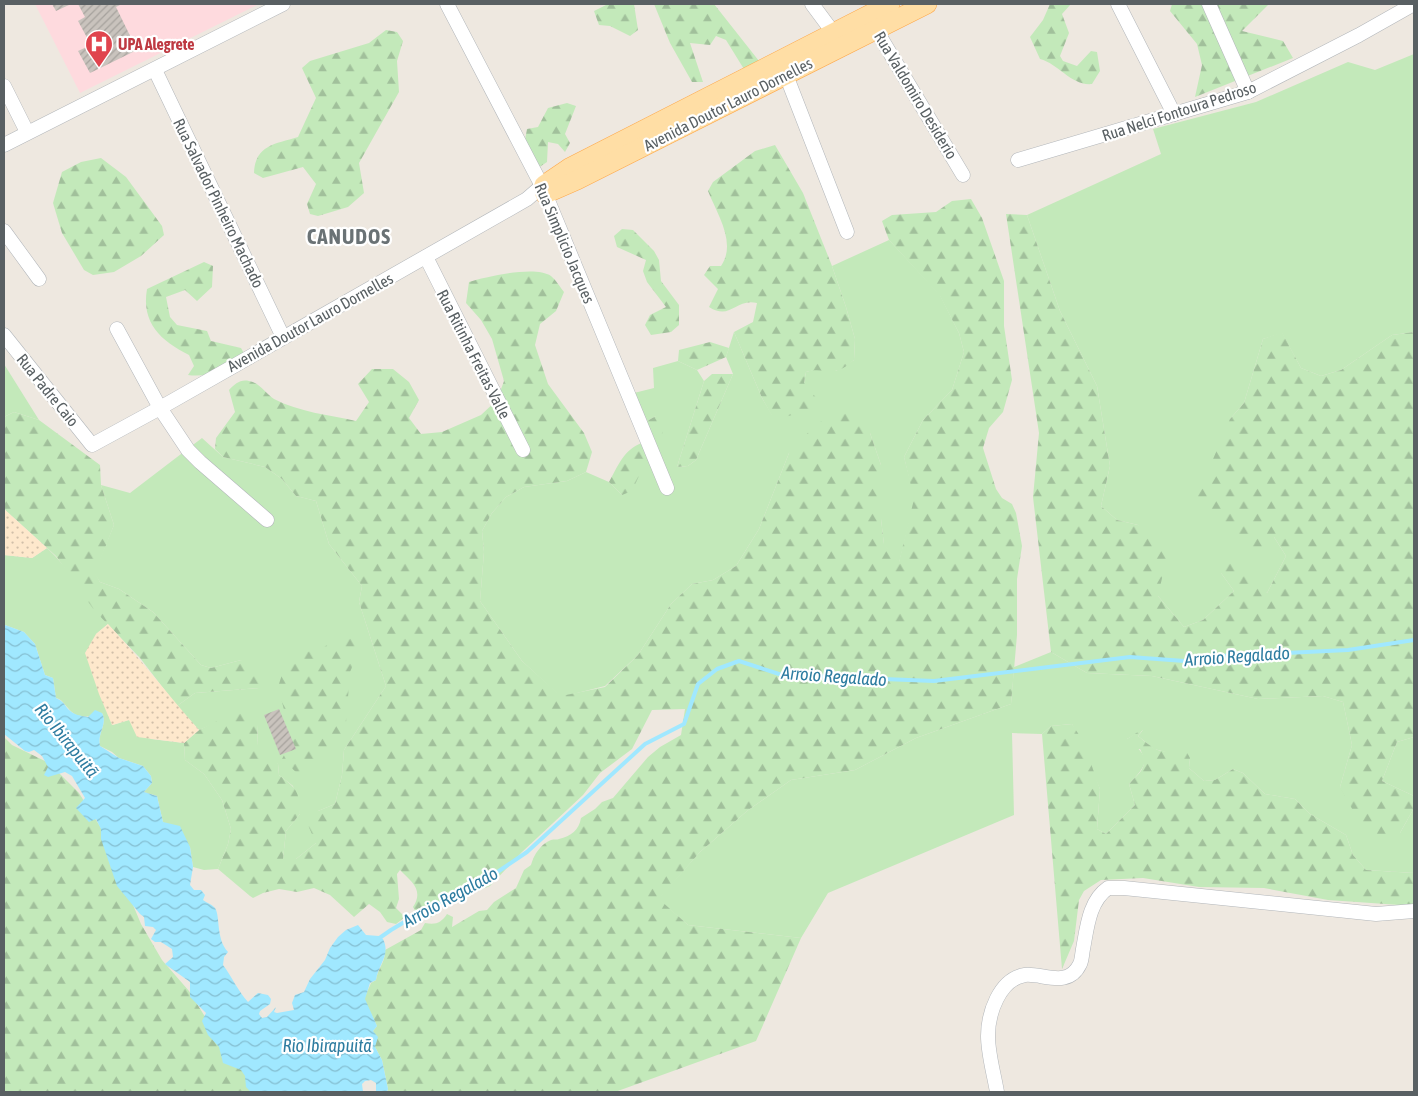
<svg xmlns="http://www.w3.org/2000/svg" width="1418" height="1096" viewBox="0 0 1418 1096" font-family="'Asap Condensed',sans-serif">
  <defs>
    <pattern id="forest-firs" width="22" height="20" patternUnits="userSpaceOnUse" patternTransform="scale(1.25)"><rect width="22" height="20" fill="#c3e9ba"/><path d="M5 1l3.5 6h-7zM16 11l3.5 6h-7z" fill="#a1c09b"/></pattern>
    <pattern id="sand-dots" width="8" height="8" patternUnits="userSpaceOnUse" patternTransform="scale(1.25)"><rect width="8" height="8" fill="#fee8cc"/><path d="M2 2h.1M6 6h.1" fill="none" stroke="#d1bfa9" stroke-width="1.8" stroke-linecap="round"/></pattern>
    <pattern id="water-waves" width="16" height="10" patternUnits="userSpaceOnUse" patternTransform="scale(1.25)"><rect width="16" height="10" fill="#a0e8ff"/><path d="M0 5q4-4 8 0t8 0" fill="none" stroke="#85bfd2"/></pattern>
    <pattern id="building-hatch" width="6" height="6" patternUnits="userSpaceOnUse" patternTransform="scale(1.25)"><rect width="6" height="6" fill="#c9c3bd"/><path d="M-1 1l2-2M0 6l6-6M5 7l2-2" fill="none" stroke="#a6a29d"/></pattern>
  </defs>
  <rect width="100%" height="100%" fill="#eee8e0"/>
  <polygon fill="#fedade" points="35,4 259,4 80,93"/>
  <g fill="#c3e9ba">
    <polygon points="1414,54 1414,332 1392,335 1341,370 1321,376 1301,368 1282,333 1263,339 1244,403 1230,419 1274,537 1286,556 1267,593 1221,573 1234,591 1203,620 1184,627 1158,596 1138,525 1117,520 1101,506 1110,466 1097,386 1060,311 1027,215 1161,154 1153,129 1256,102 1348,62 1375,70"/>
    <polygon points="889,240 940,295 959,333 964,352 952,390 923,420 904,457 915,499 899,563 884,545 881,519 881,465 870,433 789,453 759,529 736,566 713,580 692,584 671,604 638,655 605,686 561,697 522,661 480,601 484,552 482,531 492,513 506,497 524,487 567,481 586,472 609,482 622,495 642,443 656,416 647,421 634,393 654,388 653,368 678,361 697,370 704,381 677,467 688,466 696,460 733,374 726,357 734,332 762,398 772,415 804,383 806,372 816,369 836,371 854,360 855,339 846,307 832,266"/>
    <polygon points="4,364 39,420 14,412 4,417"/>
    <polygon points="202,438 223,457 265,467 282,479 296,496 316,501 329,544 362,586 359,602 386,686 344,750 342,775 335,804 318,811 316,843 296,859 283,859 286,831 300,814 293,786 279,775 278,764 257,746 258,725 213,724 199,730 177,706 195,693 259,688 241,660 211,668 201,665 153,612 119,589 100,582 94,573 114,525 101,485 130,493"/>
    <path d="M47,548C71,570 86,600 108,624L96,634L113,725L129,720L151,739L184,743L185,760L204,774L222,800L231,829L228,844L218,869L204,870L193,867L190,847L163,822L157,796L144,792L152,783L151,776L143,766L119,758L112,752L100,746C97,733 108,724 102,713C90,717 77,720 68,708C63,703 63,700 56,698L53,678L45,675L35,644L24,632L5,625L4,619V555L32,558Z"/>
    <path d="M1051,652L1087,673L1152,676L1258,699L1323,696L1343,702L1352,745L1340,787L1400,833L1414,808V873L1366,870L1353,855L1346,835L1310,814L1295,799L1265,794L1243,773L1233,769L1215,780L1204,781L1189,768L1190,758L1154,749L1138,736L1143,730L1127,739C1152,758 1148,764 1129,784L1135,805L1106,834L1097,829L1100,789L1072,724L1051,726L1042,734L1012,733L1014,815L828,893L801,938L688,925L658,899L700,852L747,811L791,780L855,770L916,738L1011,704L1014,667Z"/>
    <polygon points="1414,737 1414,796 1382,781 1397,742"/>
  </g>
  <g fill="url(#forest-firs)">
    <polygon points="608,4 634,4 638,30 630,36 610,26 599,25 594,11"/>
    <polygon points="654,4 714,4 759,61 747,74 726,40 716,36 710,45 690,43 703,82 692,82 670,43"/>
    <path d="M1050,4H1071L1062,14L1069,33L1060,56L1063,61L1077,66L1091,51L1097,52L1100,71L1092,84C1071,86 1059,64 1040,59L1030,37L1043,20Z"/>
    <polygon points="1172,4 1269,4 1242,31 1283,41 1293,58 1195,97 1202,65 1197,44 1170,11"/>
    <path d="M386,30L397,32L403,41L397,61L399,92L359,163L364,193L348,207L318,216L310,214L307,204L316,184L303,167L263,178L254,173C255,145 275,144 298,137L316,98L302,68L310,61L369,43Z"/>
    <polygon points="567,103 576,106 565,134 570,143 565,152 558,144 548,142 547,162 538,168 525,140 527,129 538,127 548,108"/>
    <path d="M775,145L803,193L832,266L846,307L855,339L854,360C849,364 842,370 835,371C824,372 818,368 806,372L804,383L818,400L812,409L782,418L772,416L762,398L734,332L753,322L757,303C735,298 731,321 709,307L718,289L704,275L710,266H721C737,243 717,214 708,191L713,182L755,151Z"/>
    <polygon points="101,158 126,177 162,226 164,235 141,256 114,272 93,275 84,270 62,233 53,203 62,172 81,162"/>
    <path d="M971,199L982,218L1004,281V326L1012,380L1003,412L989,428L983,448L996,489L1002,498L1012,504L1016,513L1022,546L1017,579V635L1011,704L916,738L855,770L791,780L747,811L700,852L659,899L688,925L801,938L756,1041L615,1092H387L388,1089L382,1060L375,1047L373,1031L377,1026L364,999L371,983L376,980C377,970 386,961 385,950L421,930L425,923C436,925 441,923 447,914L453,917L452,927L479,911L487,910L494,902L516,888L524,870L531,865C534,854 541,844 551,840C554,839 557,840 559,839C571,836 579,830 581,818L595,809L602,802L613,798L648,757L660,747L681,735L685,709L652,710L632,749L600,773L583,795L522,852L490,886L473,893L457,903L450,897L448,904L437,906L436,915L426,918L418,916L413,907C424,890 412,882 400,870L397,874L399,899L396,908L405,917L396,924L387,922L380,912L369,904L354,917L330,895L314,888L297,892L279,889L263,893L253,898L250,896L218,869L228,844L231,829L222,800L204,774L185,760L184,743L199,730L233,713L252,711L258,725L257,745L272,750L278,764L279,775C297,789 299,790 300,814L286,831L283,859H296L316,843L307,823L318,811L335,804L342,775L344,750L386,686L359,602L362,586L329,544L316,501L296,496L282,479L265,467L223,457L215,449L216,438L235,412L229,390C235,384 240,379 249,381C260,383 265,393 274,399C299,412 329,415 356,421L369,402L358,384L372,369H393L409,382L419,400L409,418L421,434L442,432L481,415L497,400L504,381L492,339L481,320L466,303L469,282C486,277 535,265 551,276C556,280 560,287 564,292L556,311L540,324L535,345L548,384L584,433L592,452L586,472L567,481L524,487L506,497L492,513L482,531L484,552L480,601L522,661L561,696L605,687L638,655L671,604L692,584L713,580L736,566L759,529L789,453L817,423L852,410L870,433L881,465V519L884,544L899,562L914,499L904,457L923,420L952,390L964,352L959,333L940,296L889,240L882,221L892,215L936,212L952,201Z"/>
    <polygon points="1006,214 1027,215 1060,311 1097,386 1110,466 1101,506 1117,520 1138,525 1167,556 1158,596 1184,627 1203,620 1234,591 1221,573 1221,552 1267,593 1286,556 1274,537 1259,551 1238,545 1197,497 1230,419 1244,403 1263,339 1282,332 1301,368 1321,376 1341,370 1392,335 1414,332 1414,737 1397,742 1382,781 1414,796 1414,808 1400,833 1380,837 1361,825 1340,787 1352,745 1343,702 1323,696 1258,699 1152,676 1087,673 1051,652 1033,497 1039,433"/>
    <polygon points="622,229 633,230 654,251 659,260 661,281 679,305 679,325 671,332 651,335 645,325 650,315 666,307 647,282 643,271 646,260 617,247 614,236"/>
    <path d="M204,262L213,266L212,287L197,301L185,290L166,297L170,317L177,325L207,331L211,341L241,348L246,357C229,368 209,378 188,375L194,366L189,355C161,341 141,323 147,289Z"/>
    <polygon points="710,342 729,348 726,357 697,370 678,361 679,350"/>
    <polygon points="712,374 733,374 696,460 688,466 677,467 704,381"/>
    <polygon points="14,412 39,420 100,465 101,485 114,525 95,573 100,582 119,589 153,612 201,665 211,668 241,660 261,667 259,688 195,693 177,706 140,658 94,610 56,556 4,509 4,417"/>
    <polygon points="656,416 666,419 661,438 647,436 647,421"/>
    <path d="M642,443L645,463L632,491L622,495L609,482C618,466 624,449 642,443Z"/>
    <polygon points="347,629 362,644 350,672 346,723 342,733 318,766 308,772 298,774 282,759 292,740 278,687 285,665 302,653 323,648"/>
    <path d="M1072,724L1083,741L1100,789L1097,829L1106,834L1135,805L1129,784C1141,771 1149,767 1140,749L1129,750L1127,739L1144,728L1138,736C1159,753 1158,753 1185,749L1190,758L1189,768L1204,781L1215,780L1233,769L1243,773L1265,794L1295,799L1310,814L1346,835L1353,855L1366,870L1414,873V906L1328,900L1264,888L1199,887L1143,878L1101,880L1084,891L1079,900L1074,941L1062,969L1042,734L1051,726Z"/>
    <polygon points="4,737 12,745 49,763 79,793 101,828 141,924 162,960 189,991 222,1044 248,1077 255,1092 4,1092"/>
  </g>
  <g fill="url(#sand-dots)">
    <polygon points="4,509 47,548 32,558 4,555"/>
    <path d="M108,624C140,658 168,695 199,730L184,743L137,737L129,720L112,725L99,694L85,653L96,634Z"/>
  </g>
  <path fill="url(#water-waves)" d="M4,619L5,625L24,632L35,644L45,675L53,678L56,698C63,701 64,704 68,709C74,715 81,716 88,717L95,710L102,713C108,724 97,733 100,746L119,758L143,766L151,776L152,783L144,792L157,796L163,822L180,826L190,847L193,867L190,885L194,890H201L205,895L203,900C207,903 211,904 214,907C221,913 215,938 228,952L224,957L223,965C232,977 238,991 248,1002L258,993L268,995L271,999L270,1004L260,1011L259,1014L262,1018L267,1017L276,1007L274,1012L277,1013L294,1010L292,1003L295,995L304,992L310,979L325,960L330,948L338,937L346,930L358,925L366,935L379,936L383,939C391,955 378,965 376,980L370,983L365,999L377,1026L373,1031L378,1037L375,1047L382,1060L388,1089L387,1092H376V1083L371,1080L365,1081L362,1084L363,1092H251L246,1087L245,1076L241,1070L223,1063L219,1047L208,1035L202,1021L206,1013L190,997V982L165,964L173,957L172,949L161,942H155L151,939L156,930L153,927L145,926L144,917L140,914L117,886L101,839V829L96,819L89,822L76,808L85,798L72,776L65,772L48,777L44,775L48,767L42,756L34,750L29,752L25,751L4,734Z"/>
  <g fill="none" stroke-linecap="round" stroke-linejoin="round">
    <polyline stroke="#a0e8ff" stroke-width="4" points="378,939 391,930 426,909 468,892 527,852 645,744 684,724 698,684 717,669 739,661 782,675 934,681 1130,657 1198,662 1221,656 1348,650 1414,640"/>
  </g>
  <g fill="url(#building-hatch)">
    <polygon points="52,4 71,4 56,11"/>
    <polygon points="78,4 122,4 116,7 137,50 90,73 78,51 91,45 78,21 85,17"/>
    <polygon points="279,709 296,749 280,755 264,715"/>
  </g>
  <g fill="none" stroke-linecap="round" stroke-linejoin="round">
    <g stroke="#b2b6ba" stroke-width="15">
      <g id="minor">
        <polyline points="447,4 542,186 667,488"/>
        <polyline points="812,4 838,39"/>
        <polyline points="1118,4 1174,114"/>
        <polyline points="1209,4 1248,92"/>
        <polyline points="872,23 963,175"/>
        <polyline points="155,70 283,337"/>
        <polyline points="786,75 847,232"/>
        <polyline points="4,86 27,132"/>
        <polyline points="4,145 283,4"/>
        <polyline points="1018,160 1248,92 1359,35 1414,4"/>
        <polyline points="4,231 39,279"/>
        <polyline points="426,257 523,450"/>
        <polyline points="117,329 160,408 188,450 200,462 267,520"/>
        <polyline points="4,335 92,445 160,408 527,199 542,186"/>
        <path d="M997,1092C994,1074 988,1054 988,1036C988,1014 999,979 1025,975C1043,973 1068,989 1080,964C1082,960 1082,954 1083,949C1087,928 1089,901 1108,888H1124L1376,914L1414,911"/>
      </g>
    </g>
    <g stroke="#ffa849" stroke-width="20">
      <g id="major">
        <polyline points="544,185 569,168 890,4"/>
        <polyline points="545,194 577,180 927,4"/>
      </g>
    </g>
    <use href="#minor" stroke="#fff" stroke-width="14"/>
    <use href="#major" stroke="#ffdea5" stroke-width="19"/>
  </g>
  <defs>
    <g id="hospital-pin" transform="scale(1.4375)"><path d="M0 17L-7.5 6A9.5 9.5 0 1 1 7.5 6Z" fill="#e0444e" stroke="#fff"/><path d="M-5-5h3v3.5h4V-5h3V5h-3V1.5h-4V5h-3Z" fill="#fff"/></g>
  </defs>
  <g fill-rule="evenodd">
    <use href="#hospital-pin" x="99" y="44"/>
  </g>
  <g text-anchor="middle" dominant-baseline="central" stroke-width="4.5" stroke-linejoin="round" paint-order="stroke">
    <g font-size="16" font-weight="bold" fill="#be3a42" stroke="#fff" text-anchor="start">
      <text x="118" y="44">UPA Alegrete</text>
    </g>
    <g font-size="16" fill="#596063" stroke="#fff">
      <text transform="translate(916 95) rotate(59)">Rua Valdomiro Desiderio</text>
      <text transform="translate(728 104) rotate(-27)">Avenida Doutor Lauro Dornelles</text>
      <text transform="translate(1179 111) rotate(-18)">Rua Nelci Fontoura Pedroso</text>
      <text transform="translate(219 203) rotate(64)">Rua Salvador Pinheiro Machado</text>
      <text transform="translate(565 243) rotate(67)">Rua Simplicio Jacques</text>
      <text transform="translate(310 322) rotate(-29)">Avenida Doutor Lauro Dornelles</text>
      <text transform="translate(474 354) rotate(63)">Rua Ritinha Freitas Valle</text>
      <text transform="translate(48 390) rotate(51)">Rua Padre Caio</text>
    </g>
    <g font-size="18" font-style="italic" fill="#2d7ca0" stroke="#fff">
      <text transform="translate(1237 656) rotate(-4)">Arroio Regalado</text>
      <text transform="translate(834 676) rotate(4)">Arroio Regalado</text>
      <text transform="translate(67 740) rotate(51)">Rio Ibirapuitã</text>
      <text transform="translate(450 897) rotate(-29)">Arroio Regalado</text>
      <text x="327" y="1045">Rio Ibirapuitã</text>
    </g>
    <g font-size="21" font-weight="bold" letter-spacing="1" fill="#6a7275" stroke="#fff">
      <text x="349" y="236">CANUDOS</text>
    </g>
  </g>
  <rect width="1418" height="1096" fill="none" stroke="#596063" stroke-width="10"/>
</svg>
